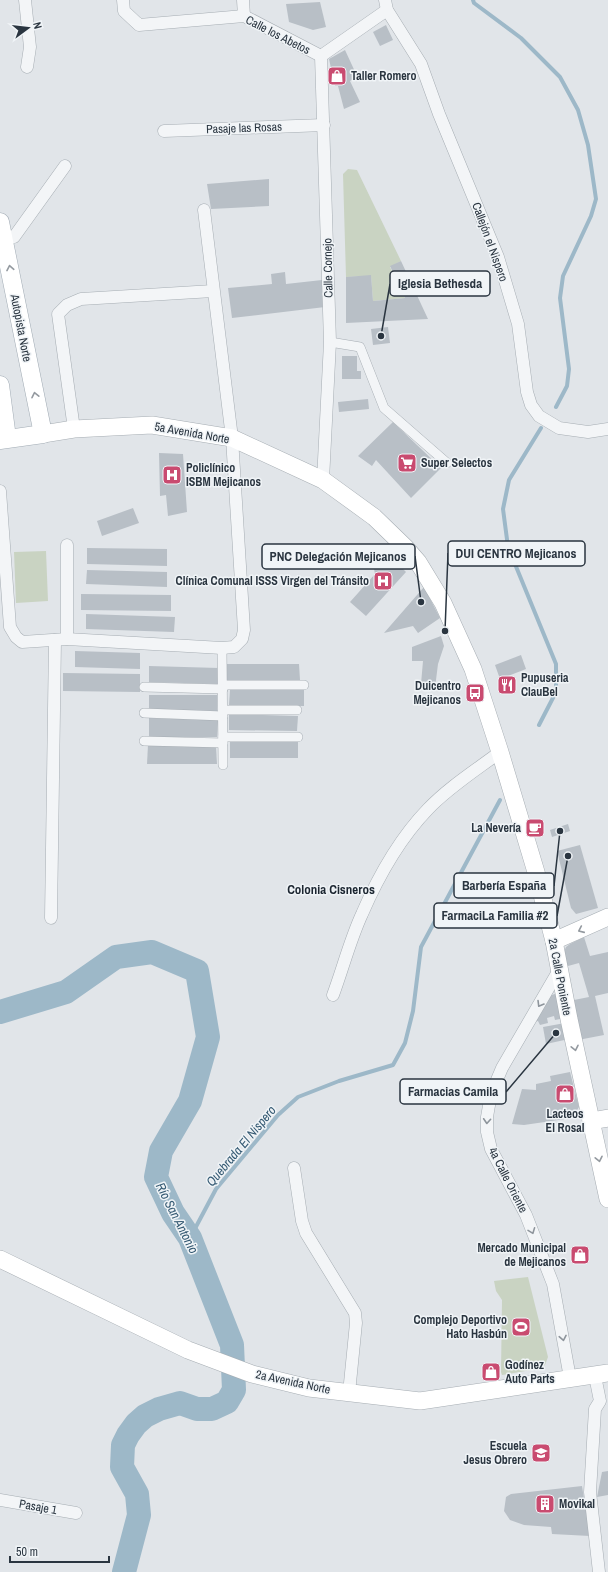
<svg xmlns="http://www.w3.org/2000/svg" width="608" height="1572" viewBox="0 0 608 1572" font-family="'Archivo Narrow',sans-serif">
  <rect width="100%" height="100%" fill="#e1e5e9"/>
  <g fill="#c9d3c2">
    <polygon points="348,169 357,170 401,261 390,267 405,298 373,301 371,276 346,277 343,174"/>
    <polygon points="46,551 48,601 16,603 14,552"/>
    <polygon points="528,1277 548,1357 545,1365 537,1369 502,1375 501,1372 502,1300 496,1291 494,1281"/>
  </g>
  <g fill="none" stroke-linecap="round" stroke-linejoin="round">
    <g stroke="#9db8c8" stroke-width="4">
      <polyline points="473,0 474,3 521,38 560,77 578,110 588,145 596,199 591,216 563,276 560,298 569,369 567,386 556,407"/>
      <polyline points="539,725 556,692 556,664 508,547 503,509 509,480 541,428"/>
      <polyline points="190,1238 216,1189 278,1115 298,1097 339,1081 393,1065 405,1043 413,1011 421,947 500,800"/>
    </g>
    <polyline stroke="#9db8c8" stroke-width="24" points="0,1012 66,992 116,957 152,952 197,971 208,1037 190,1101 161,1151 156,1177 173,1213 190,1238 232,1345 234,1390 227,1402 212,1409 197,1409 180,1403 159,1409 145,1416 136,1424 128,1435 123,1445 122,1467 137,1494 139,1515 124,1572"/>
  </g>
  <g fill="#b8bfc6">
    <polygon points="320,2 326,27 313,30 289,22 286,4"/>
    <polygon points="386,25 393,40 380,46 373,32"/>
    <polygon points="345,50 357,76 350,81 360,102 344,109 338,86 335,86 329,59"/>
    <polygon points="269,179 269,206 211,209 207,184"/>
    <polygon points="401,261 428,319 346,323 346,277 371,275 373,301 405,298 390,266"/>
    <polygon points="285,272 286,284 322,280 325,307 232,318 228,288 272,284 271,274"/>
    <polygon points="388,327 390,343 373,345 371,329"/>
    <polygon points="342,356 357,356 357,371 361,371 361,379 342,379"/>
    <polygon points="368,399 369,409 339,412 338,402"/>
    <polygon points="393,422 441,468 411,498 376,460 372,466 358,456"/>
    <polygon points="159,453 183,454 187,512 168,516 166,495 160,496"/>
    <polygon points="133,508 139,523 102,536 97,521"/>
    <polygon points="87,548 167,549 167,566 87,564"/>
    <polygon points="388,554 406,572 366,616 350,602 375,574 374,569"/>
    <polygon points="87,570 167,572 167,587 86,584"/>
    <polygon points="424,587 440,618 418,633 413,626 384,633"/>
    <polygon points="81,594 171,595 171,611 81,610"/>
    <polygon points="86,614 175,617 174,632 86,629"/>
    <polygon points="441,636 444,646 438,664 435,688 421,684 423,661 412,661 412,647"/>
    <polygon points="75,651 140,653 140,669 75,667"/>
    <polygon points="521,655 526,669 500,679 495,665"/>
    <polygon points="227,664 299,664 300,680 227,680"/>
    <polygon points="149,666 219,668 219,684 149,682"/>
    <polygon points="63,673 140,674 140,692 63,691"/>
    <polygon points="230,690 304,690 304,706 229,705"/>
    <polygon points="149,695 217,695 217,711 149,710"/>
    <polygon points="229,714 298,716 297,731 229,730"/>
    <polygon points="149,718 218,720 217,737 149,737"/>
    <rect x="230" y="742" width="68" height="16"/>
    <polygon points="148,745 216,747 217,764 147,764"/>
    <polygon points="568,824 570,831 552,837 550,830"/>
    <polygon points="580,845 598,908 576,914 571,908 557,851"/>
    <polygon points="584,937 590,956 608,952 608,993 595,996 604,1035 578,1040 569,1001 589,997 579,963 568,966 564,961 563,954 566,947 570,944"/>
    <polygon points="557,993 565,1018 555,1020 554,1016 547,1018 548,1023 540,1025 538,1021 533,1022 547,997"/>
    <polygon points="565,1023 569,1039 546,1044 543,1027"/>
    <polygon points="570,1072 579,1107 572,1118 524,1125 512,1124 522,1089 536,1090 536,1084 551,1081 550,1076"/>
    <polygon points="608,1471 608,1495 597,1497 602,1472"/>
    <polygon points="582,1486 590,1536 552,1534 551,1527 524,1525 510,1520 504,1511 506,1497 511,1494"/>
  </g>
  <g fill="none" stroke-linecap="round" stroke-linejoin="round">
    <g stroke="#a6adb3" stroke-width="10">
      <g id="pedestrian">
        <polyline points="330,342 360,347 384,408 447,463"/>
        <polyline points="222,648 223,765"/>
        <polyline points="223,685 304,685"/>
        <polyline points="144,687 223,689"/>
        <polyline points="223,710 297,710"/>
        <polyline points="144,713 223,716"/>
        <polyline points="223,737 298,737"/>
        <polyline points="144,741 223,743"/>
      </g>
    </g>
    <g stroke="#a6adb3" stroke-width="13">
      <g id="minor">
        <polyline points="25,0 30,47 27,67"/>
        <polyline points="123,0 124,11 139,25 244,16 321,56"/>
        <polyline points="243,0 244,16"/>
        <polyline points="385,0 387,10 421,64 439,114 498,257 518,324 527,392 531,405 539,416 559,428 588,432 608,429"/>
        <polyline points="321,56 330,342 323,480"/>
        <polyline points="321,56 387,10"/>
        <polyline points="164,131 324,125"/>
        <polyline points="4,239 14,237 65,166"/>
        <polyline points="74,429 58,314 67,305 81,299 213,291"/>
        <polyline points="0,491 10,627 16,637 22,642 67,639 222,648 234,647 242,639 244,630 232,438 204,210"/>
        <polyline points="67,545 67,639"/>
        <polyline points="51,918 55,640"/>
        <polyline points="559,970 502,1068 491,1094 487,1117 487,1132 491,1149 526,1215 553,1284 570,1378"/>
        <path d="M333,995C343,968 350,940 362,914C378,877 400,838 428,809C449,787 476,770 500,752"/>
        <polyline points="294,1168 302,1221 306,1233 355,1313 356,1323 349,1393"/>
        <polyline points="595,1376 600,1401 595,1409 590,1492 599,1572"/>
        <polyline points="0,1500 76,1513"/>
      </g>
    </g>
    <g stroke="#a6adb3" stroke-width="18">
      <g id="secondary">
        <polyline points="43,434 74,429 152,425 232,438 323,480 374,517 405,547 418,562 443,603 473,669 500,752 536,872 554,941 569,1019 608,1199"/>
        <polyline points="554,941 608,917"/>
        <polyline points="591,1121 608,1118"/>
        <polyline points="0,1259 188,1350 252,1374 309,1388 420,1401 608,1373"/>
      </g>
    </g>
    <g stroke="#a1abb4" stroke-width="19">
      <g id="primary">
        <polyline points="0,222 43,434 0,440"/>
        <polyline points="0,385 7,438"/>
      </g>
    </g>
    <use href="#pedestrian" stroke="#f3f5f7" stroke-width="9"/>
    <use href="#minor" stroke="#f3f5f7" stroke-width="12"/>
    <use href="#secondary" stroke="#fff" stroke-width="17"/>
    <use href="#primary" stroke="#fff" stroke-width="18"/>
  </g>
  <defs><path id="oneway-chevron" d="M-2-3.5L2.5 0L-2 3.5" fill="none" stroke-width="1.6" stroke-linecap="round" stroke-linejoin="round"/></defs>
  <g stroke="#949aa0">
    <use href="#oneway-chevron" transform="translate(10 268) rotate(-101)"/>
    <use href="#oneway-chevron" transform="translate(35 395) rotate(-102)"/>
    <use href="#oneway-chevron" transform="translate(581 930) rotate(156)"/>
    <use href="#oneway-chevron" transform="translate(575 1048) rotate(78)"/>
    <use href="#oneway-chevron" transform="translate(599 1159) rotate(78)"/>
  </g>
  <g stroke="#8e959c">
    <use href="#oneway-chevron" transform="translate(540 1004) rotate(121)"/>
    <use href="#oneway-chevron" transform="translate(487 1121) rotate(94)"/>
    <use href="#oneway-chevron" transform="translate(532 1231) rotate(69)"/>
    <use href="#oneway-chevron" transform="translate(563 1338) rotate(79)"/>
  </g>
  <defs>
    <g id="shop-square" transform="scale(1)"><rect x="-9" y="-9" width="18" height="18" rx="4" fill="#c94b70" stroke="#f0f4f7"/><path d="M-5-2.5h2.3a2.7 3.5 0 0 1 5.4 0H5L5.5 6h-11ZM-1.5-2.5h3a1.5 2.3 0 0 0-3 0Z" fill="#fff"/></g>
    <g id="supermarket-square" transform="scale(1)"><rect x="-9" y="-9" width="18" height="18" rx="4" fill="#c94b70" stroke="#f0f4f7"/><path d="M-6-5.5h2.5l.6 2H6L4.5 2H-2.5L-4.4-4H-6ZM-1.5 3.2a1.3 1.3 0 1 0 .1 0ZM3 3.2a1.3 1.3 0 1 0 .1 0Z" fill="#fff"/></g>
    <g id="hospital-square" transform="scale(1)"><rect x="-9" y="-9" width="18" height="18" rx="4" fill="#c94b70" stroke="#f0f4f7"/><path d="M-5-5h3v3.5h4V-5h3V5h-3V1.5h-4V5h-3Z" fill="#fff"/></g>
    <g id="restaurant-square" transform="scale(1)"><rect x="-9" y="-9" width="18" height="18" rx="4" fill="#c94b70" stroke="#f0f4f7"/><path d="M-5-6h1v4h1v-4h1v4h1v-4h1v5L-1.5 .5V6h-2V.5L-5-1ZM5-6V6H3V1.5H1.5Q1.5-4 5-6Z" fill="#fff"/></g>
    <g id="bus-square" transform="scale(1)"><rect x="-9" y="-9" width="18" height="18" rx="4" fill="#c94b70" stroke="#f0f4f7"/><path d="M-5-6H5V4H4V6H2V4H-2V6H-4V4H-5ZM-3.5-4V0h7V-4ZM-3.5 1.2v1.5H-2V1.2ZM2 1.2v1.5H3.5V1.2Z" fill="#fff"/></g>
    <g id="cafe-square" transform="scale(1)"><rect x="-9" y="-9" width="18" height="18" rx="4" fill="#c94b70" stroke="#f0f4f7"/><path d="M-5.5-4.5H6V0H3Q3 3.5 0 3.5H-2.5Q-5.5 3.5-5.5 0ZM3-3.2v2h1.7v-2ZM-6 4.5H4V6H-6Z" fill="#fff"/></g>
    <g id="stadium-square" transform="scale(1)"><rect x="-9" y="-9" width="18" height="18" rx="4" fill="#c94b70" stroke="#f0f4f7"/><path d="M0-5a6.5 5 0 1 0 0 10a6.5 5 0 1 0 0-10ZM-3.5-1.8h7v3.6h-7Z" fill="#fff"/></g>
    <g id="school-square" transform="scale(1)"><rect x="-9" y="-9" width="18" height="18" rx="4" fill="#c94b70" stroke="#f0f4f7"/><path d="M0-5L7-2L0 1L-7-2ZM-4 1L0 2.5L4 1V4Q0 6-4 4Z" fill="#fff"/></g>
    <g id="building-square" transform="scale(1)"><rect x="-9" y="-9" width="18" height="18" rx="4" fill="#c94b70" stroke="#f0f4f7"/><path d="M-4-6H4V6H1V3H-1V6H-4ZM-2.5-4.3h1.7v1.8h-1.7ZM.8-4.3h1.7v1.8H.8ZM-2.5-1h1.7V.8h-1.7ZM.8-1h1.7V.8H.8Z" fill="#fff"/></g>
  </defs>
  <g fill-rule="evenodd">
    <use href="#shop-square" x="337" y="76"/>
    <use href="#supermarket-square" x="407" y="463"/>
    <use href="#hospital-square" x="172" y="475"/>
    <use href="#hospital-square" x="383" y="581"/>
    <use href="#restaurant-square" x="507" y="685"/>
    <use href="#bus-square" x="475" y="693"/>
    <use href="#cafe-square" x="535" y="828"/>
    <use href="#shop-square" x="565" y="1094"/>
    <use href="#shop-square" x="580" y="1255"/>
    <use href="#stadium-square" x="521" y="1327"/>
    <use href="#shop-square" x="491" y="1372"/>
    <use href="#school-square" x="541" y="1453"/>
    <use href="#building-square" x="545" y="1504"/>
  </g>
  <g text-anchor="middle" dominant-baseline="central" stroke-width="3" stroke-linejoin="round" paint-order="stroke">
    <g font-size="12" fill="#2a3540" stroke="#f0f4f7">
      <text transform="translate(278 35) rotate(27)">Calle los Abetos</text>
      <text transform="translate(244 128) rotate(-2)">Pasaje las Rosas</text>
      <text transform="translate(490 242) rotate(70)">Callejón el Nispero</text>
      <text transform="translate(328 268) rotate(-91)">Calle Cornejo</text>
      <text transform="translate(21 328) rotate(79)">Autopista Norte</text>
      <text transform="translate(192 433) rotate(10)">5a Avenida Norte</text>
      <text transform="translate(560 977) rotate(79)">2a Calle Poniente</text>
      <text transform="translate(508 1180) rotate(63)">4a Calle Oriente</text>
      <text transform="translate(293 1382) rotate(12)">2a Avenida Norte</text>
      <text transform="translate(38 1507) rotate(10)">Pasaje 1</text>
    </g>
    <g font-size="12" font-weight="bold" fill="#2a3540" stroke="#f0f4f7" text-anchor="start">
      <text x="351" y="76">Taller Romero</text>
      <text x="421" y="463">Super Selectos</text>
      <text x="186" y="468">Policlínico<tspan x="186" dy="14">ISBM Mejicanos</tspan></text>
      <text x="369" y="581" text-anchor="end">Clínica Comunal ISSS Virgen del Tránsito</text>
      <text x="521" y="678">Pupuseria<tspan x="521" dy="14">ClauBel</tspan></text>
      <text x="461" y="686" text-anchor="end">Duicentro<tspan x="461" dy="14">Mejicanos</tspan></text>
      <text x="521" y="828" text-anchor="end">La Nevería</text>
      <text x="565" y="1114" text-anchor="middle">Lacteos<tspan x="565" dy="14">El Rosal</tspan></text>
      <text x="566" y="1248" text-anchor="end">Mercado Municipal<tspan x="566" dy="14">de Mejicanos</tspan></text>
      <text x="507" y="1320" text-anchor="end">Complejo Deportivo<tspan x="507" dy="14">Hato Hasbún</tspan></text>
      <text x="505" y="1365">Godínez<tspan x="505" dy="14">Auto Parts</tspan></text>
      <text x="527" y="1446" text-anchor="end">Escuela<tspan x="527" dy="14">Jesus Obrero</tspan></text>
      <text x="559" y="1504">Movikal</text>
    </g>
    <g font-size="13" font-weight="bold" fill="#1c2631" stroke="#f0f4f7">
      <text x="331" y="889">Colonia Cisneros</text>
    </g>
    <g font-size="13" font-style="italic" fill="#355a73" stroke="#f0f4f7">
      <text transform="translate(241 1146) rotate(-50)">Quebrada El Nispero</text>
      <text transform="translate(177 1218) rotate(63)">Río San Antonio</text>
    </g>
  </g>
  <path fill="none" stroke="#2a3540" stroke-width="1.5" d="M381 336L390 284M445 631L448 553M421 602L415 556M560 831L554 886M568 856L557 916M556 1033L506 1092"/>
  <g fill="#2a3540" stroke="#f0f4f7" stroke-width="1.5">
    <circle cx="381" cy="336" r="4"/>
    <circle cx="445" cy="631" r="4"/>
    <circle cx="421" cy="602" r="4"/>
    <circle cx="560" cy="831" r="4"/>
    <circle cx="568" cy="856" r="4"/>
    <circle cx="556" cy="1033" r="4"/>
  </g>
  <g fill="#f0f4f7" stroke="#2a3540" stroke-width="1.5">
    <rect x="390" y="271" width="100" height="25" rx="4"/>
    <rect x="448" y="541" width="137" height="25" rx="4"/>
    <rect x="262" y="544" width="153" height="25" rx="4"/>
    <rect x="454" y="873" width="100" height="25" rx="4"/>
    <rect x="434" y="903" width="123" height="25" rx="4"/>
    <rect x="400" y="1079" width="106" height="25" rx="4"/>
  </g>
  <g font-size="13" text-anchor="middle" font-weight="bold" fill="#2a3540">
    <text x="440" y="288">Iglesia Bethesda</text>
    <text x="516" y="558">DUI CENTRO Mejicanos</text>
    <text x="338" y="561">PNC Delegación Mejicanos</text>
    <text x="504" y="890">Barbería España</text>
    <text x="495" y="920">FarmaciLa Familia #2</text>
    <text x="453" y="1096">Farmacias Camila</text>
  </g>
  <g transform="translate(28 28) rotate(75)" stroke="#f0f4f7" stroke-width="3" paint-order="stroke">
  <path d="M0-3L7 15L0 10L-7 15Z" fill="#2a3540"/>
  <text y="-6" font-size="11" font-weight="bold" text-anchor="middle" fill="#2a3540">N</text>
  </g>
  <path d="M10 1556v6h99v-6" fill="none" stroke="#2a3540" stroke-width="2"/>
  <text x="16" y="1556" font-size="12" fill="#2a3540" stroke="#f0f4f7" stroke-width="3" paint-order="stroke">50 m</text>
</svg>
